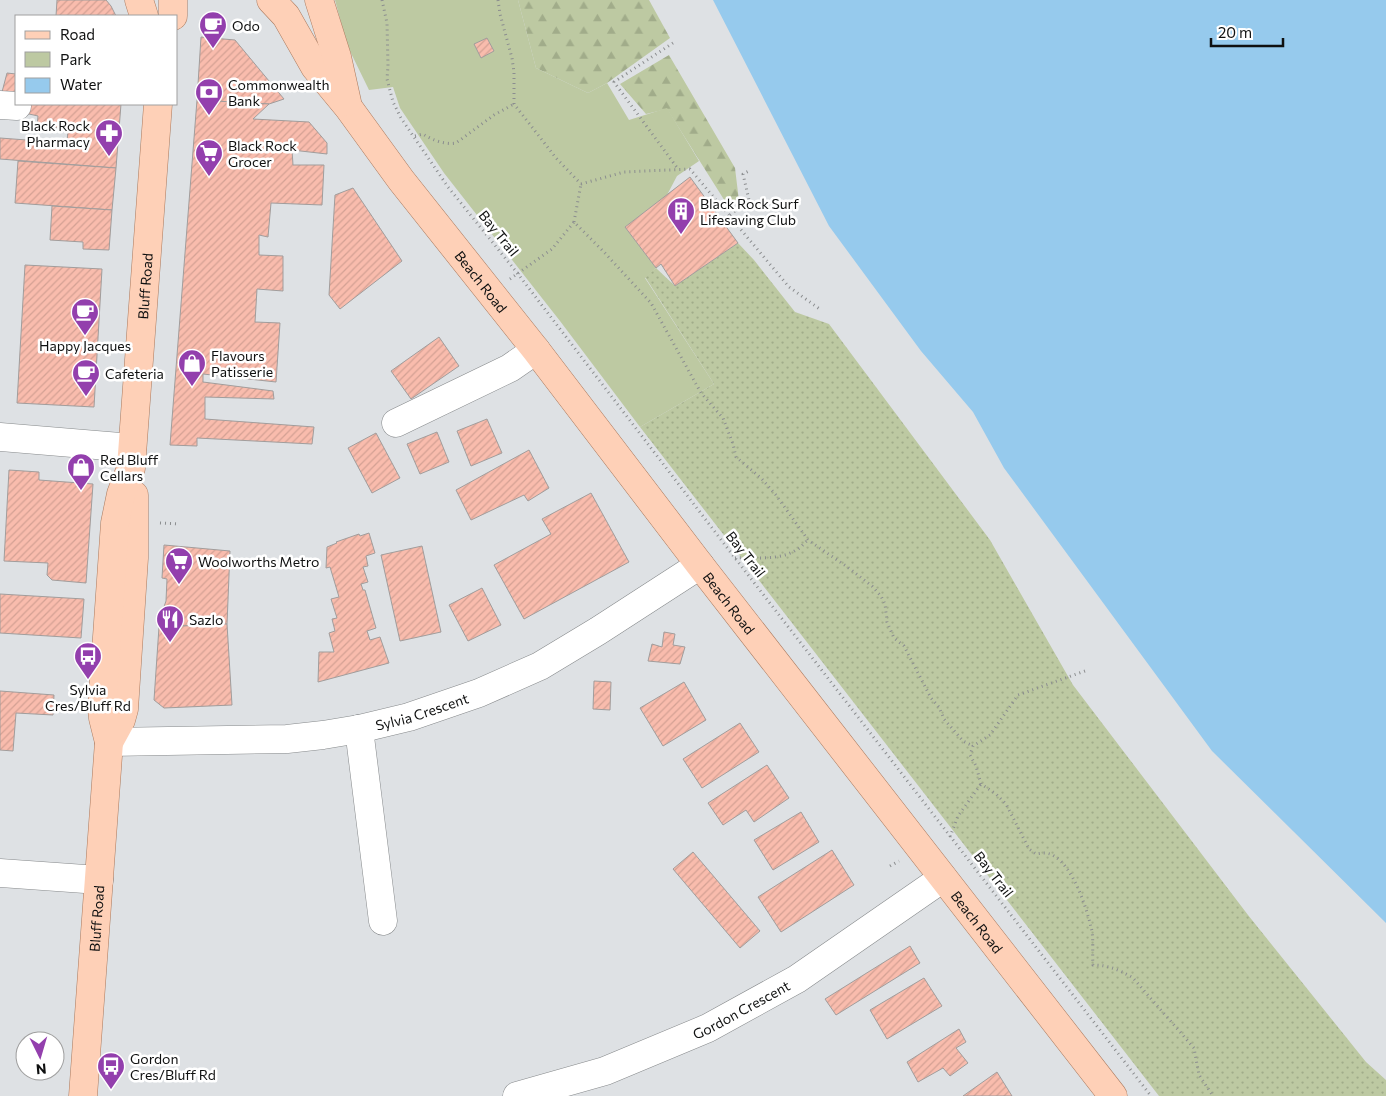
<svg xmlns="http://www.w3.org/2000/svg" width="1386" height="1096" viewBox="0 0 1386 1096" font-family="Commissioner,sans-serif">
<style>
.grass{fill:url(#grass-dots)}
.forest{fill:url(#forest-firs)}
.green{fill:#bdc9a2}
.water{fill:#96caed}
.building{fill:url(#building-hatch);stroke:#a19d9c}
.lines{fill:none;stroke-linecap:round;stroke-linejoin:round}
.minor-casing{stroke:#86898b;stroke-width:29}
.major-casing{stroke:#aa795d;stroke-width:29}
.path{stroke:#8b8d8f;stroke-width:3;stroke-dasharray:1 4;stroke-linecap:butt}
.minor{stroke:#fff;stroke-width:28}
.major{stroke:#fed0b7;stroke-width:28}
.labels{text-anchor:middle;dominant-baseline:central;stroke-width:5;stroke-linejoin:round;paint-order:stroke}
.poi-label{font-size:14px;fill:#0f1010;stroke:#fff;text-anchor:start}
.street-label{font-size:14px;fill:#0f1010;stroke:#fff}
</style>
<defs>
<pattern id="grass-dots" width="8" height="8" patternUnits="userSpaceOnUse" patternTransform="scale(1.25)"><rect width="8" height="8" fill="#bdc9a2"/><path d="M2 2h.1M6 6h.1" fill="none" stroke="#a1ac8a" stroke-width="1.8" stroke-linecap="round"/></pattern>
<pattern id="forest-firs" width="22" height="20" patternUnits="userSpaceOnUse" patternTransform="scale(1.25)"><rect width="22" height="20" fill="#bdc9a2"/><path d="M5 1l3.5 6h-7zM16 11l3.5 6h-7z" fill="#a1ac8a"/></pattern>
<pattern id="building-hatch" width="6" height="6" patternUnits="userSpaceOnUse" patternTransform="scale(1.25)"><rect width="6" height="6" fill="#f9bcad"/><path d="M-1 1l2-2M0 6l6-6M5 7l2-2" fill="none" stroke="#d4a194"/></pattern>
</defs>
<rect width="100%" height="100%" fill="#dee1e4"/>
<polygon class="grass" points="738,243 754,260 795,312 829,324 990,540 1073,685 1248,915 1366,1062 1386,1080 1386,1096 1159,1096 640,427 714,384 645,277 656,268 675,286"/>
<g class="forest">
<polygon points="518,0 649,0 670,38 607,83 588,93 536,68"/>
<polygon points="669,55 735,168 739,201 728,206 667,109 646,114 620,84"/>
</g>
<polygon class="green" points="335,0 518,0 536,68 588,93 607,83 629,120 667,108 699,161 677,176 667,195 625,227 656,268 645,278 714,384 640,427 560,321 444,173 400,108 393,87 369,90 347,45"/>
<polygon class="water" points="713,0 1386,0 1386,923 1212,751 1004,468 973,412 921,351 829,226"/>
<g class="building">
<polygon points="57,0 106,0 111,6 116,16 56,16"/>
<polygon points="201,37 235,40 284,99 269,104 197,100"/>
<polygon points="487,38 494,51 481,58 474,44"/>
<polygon points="7,73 16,74 16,93 2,92"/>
<polygon points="197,100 269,104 253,119 309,122 327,143 327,154 292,150 293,165 324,165 322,205 271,203 268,237 259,235 259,255 283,256 283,291 257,289 255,322 280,323 276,382 203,374 203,382 273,391 274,399 205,397 205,419 314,427 312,444 197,438 197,446 170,445"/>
<polygon points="21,104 121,104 116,168 0,159 0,138 67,143 68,128 37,126 38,116 20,112"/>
<polygon points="18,161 116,168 112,210 15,203"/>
<polygon points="690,177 738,243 675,286 661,264 656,268 625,227"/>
<polygon points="353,188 402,261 340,309 329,295 335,195"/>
<polygon points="52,206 112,210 109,250 83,249 83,242 50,240"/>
<polygon points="25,265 102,269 94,407 17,403"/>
<polygon points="439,337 459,366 411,399 391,371"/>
<polygon points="487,419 502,453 471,466 457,431"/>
<polygon points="437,432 449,462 420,474 407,444"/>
<polygon points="376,433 400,478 372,493 348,448"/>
<polygon points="529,450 549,488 528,501 524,495 471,520 456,490"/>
<polygon points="9,470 39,472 39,480 93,484 86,583 52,580 47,575 48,563 4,561"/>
<polygon points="591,493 629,562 524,619 494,565 551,534 542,519"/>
<polygon points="369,533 375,553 366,556 368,566 363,567 368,582 361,584 363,590 365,590 376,628 367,631 370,640 380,637 389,663 318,682 319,652 334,652 329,633 335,631 332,619 337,618 331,599 339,597 330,567 326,568 327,547 337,543 336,542 359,534 360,536"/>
<polygon points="164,545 230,551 227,624 159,627 159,621 166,601 167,579 162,578"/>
<polygon points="422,546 441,632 400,641 381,555"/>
<polygon points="482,588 501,625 468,641 449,605"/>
<polygon points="0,594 84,599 81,638 0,633"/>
<polygon points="227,624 232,705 164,708 154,700 159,627"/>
<polygon points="664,632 675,634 673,645 685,647 680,664 648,661 652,644 662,647"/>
<polygon points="594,681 611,682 610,710 593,709"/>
<polygon points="684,682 706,720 663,746 640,708"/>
<polygon points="0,691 54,695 53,715 16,713 13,751 0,750"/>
<polygon points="740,723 759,752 702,788 683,759"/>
<polygon points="767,765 789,798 754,822 746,810 723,825 708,803"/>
<polygon points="801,812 819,842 773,870 754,840"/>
<polygon points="832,850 854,885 781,932 758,897"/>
<polygon points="693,852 760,931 740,948 673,869"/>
<polygon points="910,946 920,963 836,1015 825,999"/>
<polygon points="924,978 942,1006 887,1039 870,1010"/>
<polygon points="959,1029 966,1042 956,1048 968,1063 950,1076 943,1068 918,1082 907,1062"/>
<polygon points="997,1072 1012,1096 963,1096"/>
</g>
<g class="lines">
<g class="minor-casing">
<g id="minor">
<polyline points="0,105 17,106"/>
<polyline points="396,423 510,368 536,350"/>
<polyline points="0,437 132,448"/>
<polyline points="359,729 383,921"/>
<path id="s1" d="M109 742 287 739 323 735 359 729 409 717 479 693 540 666 598 631 700 565"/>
<polyline points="0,873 99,880"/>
<path id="s2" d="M517 1096 605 1071 708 1028 797 979 943 878"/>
</g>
</g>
<g class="major-casing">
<g id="major">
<polyline points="139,0 144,16"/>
<polyline points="173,0 173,16"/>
<path id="s3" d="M271 0 286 16 315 67 348 107 401 180 536 350 700 565 1113 1096"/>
<polyline points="319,0 337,57 347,102"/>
<polyline points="109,742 121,720 124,709 134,558 134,495"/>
<path id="s4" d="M83 1096 109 742 103 718 102 708 115 523 121 494 131 468 132 454 158 104"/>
</g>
</g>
<g class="path">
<polyline points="382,0 387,23 388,66 387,79 393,102 401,118 448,187 518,274 735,558 1151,1096"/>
<polyline points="498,0 500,14 512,58 514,72 514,104 556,158 581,184"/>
<polyline points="673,43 614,82 678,169"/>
<path d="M415 136 423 134C432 140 445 145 456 143L494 115 514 104"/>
<polyline points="581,184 624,172 690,169 789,287 821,310"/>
<polyline points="730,215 749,200 743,174 751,170"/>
<polyline points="574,222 581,184"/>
<polyline points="510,279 552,249 574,222 603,251 651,303 701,393 723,418 733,444 736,457 761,478 776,495 808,540 846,566 872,586 881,596 885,604 887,622 894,638 904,646 931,698 939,707 944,719 963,741 973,746"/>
<polyline points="160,523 179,524"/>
<path d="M735 558C754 557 779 561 796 550 801 548 804 543 808 540"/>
<path d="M1085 671 1018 695 990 735 973 746 970 755 976 766 981 784 996 794 1006 804 1029 849 1036 854C1042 853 1048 852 1054 856 1073 867 1086 906 1091 927 1094 936 1092 954 1093 965 1108 965 1120 970 1133 978L1194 1048 1199 1075 1213 1096"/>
<polyline points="950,837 958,816 981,784"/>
<polyline points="890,866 899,861"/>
</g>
<use href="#minor" class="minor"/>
<use href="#major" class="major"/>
</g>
<defs>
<g id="cafe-pin" transform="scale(1.4375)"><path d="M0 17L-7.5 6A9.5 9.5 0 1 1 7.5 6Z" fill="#933fad" stroke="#fff"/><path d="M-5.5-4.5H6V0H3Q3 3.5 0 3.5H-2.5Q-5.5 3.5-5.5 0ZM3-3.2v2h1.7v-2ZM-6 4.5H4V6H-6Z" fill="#fff"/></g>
<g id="bank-pin" transform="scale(1.4375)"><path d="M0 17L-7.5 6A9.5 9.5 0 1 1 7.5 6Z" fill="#933fad" stroke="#fff"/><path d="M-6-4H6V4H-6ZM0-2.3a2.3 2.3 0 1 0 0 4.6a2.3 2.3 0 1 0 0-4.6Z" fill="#fff"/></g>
<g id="pharmacy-pin" transform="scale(1.4375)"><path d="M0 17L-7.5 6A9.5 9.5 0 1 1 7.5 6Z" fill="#933fad" stroke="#fff"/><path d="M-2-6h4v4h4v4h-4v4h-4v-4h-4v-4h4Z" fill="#fff"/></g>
<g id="supermarket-pin" transform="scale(1.4375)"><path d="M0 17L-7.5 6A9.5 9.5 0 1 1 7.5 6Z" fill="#933fad" stroke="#fff"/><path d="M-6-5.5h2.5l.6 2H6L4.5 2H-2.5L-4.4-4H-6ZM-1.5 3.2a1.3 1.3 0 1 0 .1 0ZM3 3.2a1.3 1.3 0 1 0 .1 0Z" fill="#fff"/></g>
<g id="building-pin" transform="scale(1.4375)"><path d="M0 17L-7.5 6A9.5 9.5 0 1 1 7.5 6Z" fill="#933fad" stroke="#fff"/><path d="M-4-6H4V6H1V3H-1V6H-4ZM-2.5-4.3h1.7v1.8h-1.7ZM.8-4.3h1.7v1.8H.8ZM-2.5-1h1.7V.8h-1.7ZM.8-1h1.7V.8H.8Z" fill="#fff"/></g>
<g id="shop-pin" transform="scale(1.4375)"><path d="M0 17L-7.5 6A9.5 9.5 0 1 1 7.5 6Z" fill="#933fad" stroke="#fff"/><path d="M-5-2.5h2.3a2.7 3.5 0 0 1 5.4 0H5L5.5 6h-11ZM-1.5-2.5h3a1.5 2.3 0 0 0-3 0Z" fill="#fff"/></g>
<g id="restaurant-pin" transform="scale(1.4375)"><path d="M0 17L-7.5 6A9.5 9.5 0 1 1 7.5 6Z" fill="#933fad" stroke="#fff"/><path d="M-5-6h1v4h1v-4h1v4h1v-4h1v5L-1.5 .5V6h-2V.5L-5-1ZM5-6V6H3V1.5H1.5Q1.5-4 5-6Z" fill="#fff"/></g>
<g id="bus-pin" transform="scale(1.4375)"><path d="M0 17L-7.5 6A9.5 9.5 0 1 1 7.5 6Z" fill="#933fad" stroke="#fff"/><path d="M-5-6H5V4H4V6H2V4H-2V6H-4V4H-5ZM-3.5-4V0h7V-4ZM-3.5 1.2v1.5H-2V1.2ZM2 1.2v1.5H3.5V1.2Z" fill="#fff"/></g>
</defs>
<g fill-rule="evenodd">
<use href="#cafe-pin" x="213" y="25"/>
<use href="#bank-pin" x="209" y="92"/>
<use href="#pharmacy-pin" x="109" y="133"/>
<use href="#supermarket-pin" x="209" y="153"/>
<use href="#building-pin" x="681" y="211"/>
<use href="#cafe-pin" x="85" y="312"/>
<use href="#shop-pin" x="192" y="363"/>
<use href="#cafe-pin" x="86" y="373"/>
<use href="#shop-pin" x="81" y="467"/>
<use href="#supermarket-pin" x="179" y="561"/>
<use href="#restaurant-pin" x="170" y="619"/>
<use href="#bus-pin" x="88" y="656"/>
<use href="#bus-pin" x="111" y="1066"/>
</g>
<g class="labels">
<g class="poi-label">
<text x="232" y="25">Odo</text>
<text x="228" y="84">Commonwealth<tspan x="228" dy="16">Bank</tspan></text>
<text x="90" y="125" text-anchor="end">Black Rock<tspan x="90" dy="16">Pharmacy</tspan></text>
<text x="228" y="145">Black Rock<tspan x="228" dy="16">Grocer</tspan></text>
<text x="700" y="203">Black Rock Surf<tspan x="700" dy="16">Lifesaving Club</tspan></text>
<text x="85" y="345" text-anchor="middle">Happy Jacques</text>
<text x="211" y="355">Flavours<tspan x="211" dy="16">Patisserie</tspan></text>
<text x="105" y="373">Cafeteria</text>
<text x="100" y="459">Red Bluff<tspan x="100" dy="16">Cellars</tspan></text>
<text x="198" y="561">Woolworths Metro</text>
<text x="189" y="619">Sazlo</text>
<text x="88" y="689" text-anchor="middle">Sylvia<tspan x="88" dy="16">Cres/Bluff Rd</tspan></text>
<text x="130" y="1058">Gordon<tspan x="130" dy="16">Cres/Bluff Rd</tspan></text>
</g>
<g class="street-label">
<text transform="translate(499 233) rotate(51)">Bay Trail</text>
<text stroke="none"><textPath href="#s3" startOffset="352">Beach Road</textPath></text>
<text stroke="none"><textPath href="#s4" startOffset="815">Bluff Road</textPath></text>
<text transform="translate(746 554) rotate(52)">Bay Trail</text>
<text stroke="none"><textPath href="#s3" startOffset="758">Beach Road</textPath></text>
<text stroke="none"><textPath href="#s1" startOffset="316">Sylvia Crescent</textPath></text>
<text transform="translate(994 874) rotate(52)">Bay Trail</text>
<text stroke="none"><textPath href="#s4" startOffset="178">Bluff Road</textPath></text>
<text stroke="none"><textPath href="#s3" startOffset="1162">Beach Road</textPath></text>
<text stroke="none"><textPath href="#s2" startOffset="241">Gordon Crescent</textPath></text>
</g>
</g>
<rect x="15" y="15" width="162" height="90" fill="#ffffff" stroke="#9f9f9f"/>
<rect x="25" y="31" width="25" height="8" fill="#fed0b7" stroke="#9f9f9f"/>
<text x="60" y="40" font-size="15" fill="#0f1010">Road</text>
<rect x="25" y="52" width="25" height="15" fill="#bdc9a2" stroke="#9f9f9f"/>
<text x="60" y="65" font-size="15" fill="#0f1010">Park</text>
<rect x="25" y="78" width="25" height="15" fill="#96caed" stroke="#9f9f9f"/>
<text x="60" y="90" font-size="15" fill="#0f1010">Water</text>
<g transform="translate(40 1056) rotate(175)"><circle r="24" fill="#ffffff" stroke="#9f9f9f"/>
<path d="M0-4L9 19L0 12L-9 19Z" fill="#933fad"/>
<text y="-8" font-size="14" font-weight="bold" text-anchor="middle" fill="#0f1010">N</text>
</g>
<path d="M1211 38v8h72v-8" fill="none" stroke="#0f1010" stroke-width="2.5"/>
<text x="1218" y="38" font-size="15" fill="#0f1010" stroke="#ffffff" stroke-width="4" paint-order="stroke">20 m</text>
</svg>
